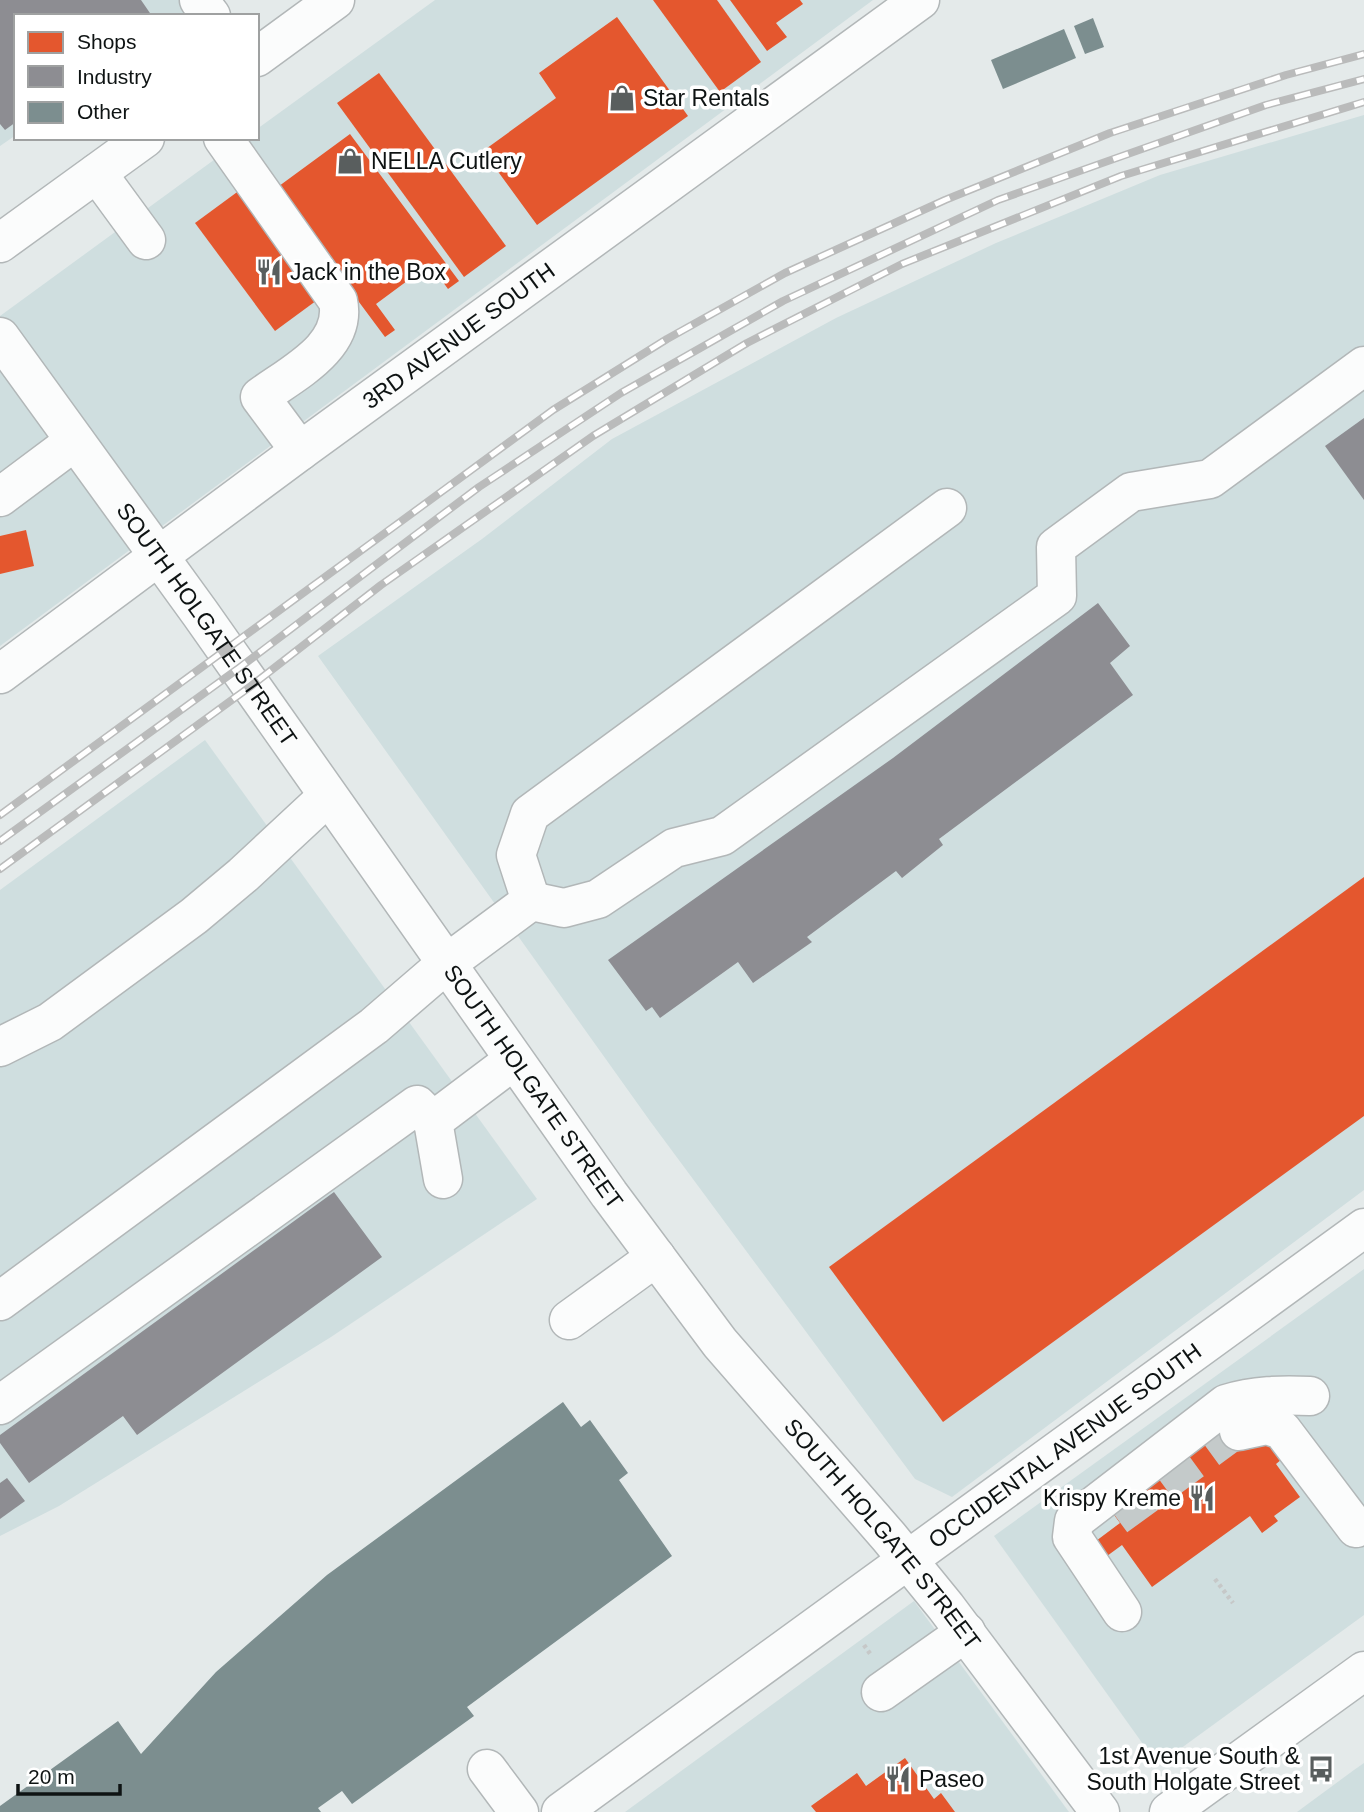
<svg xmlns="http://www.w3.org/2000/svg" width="1364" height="1812" viewBox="0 0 1364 1812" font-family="Helvetica,sans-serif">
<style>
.built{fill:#cfdedf}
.shops{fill:#e4572e}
.industry{fill:#8d8d92}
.building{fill:#7c8e8f}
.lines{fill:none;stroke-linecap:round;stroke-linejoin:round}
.minor-tunnel{stroke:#c4caca;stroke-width:38;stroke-dasharray:38 19;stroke-linecap:butt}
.minor-casing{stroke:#b2b7b8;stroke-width:41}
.major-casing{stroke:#b2b7b8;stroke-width:41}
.path{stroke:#c6c8c8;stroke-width:4.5;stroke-dasharray:3.5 3.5;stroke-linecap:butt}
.minor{stroke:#fbfcfc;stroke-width:38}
.major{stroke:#fbfcfc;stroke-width:38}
.rail-casing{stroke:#babbbb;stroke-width:8}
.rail{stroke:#fff;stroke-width:5;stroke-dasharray:16;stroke-linecap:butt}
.labels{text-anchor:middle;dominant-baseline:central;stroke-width:7;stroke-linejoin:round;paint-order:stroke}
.poi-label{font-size:23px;fill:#0e1313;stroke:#fff;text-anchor:start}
.street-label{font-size:23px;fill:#0e1313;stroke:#fff}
</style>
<rect width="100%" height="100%" fill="#e4eaea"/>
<g class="built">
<polygon points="0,0 202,0 181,16 16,16 16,135 0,146"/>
<polygon points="435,0 873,0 0,646 0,316 244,138 257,138 257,129"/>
<polygon points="1364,115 1364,1190 952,1497 915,1479 650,1121 318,656 482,539 612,439 836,318 996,243 1160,175"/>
<polygon points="205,740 537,1199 331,1337 59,1506 0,1536 0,890"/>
<polygon points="1364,1269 1364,1615 1158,1765 994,1536"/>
<polygon points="914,1601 1069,1812 625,1812"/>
<polygon points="1364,1763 1364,1812 1297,1812 1354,1770"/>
</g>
<g class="shops">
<polygon points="653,0 717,0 761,62 720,92"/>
<polygon points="730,0 800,0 803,4 776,23 787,37 767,51"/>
<polygon points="617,17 688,116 537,225 483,151 556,98 539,73"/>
<polygon points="379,73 506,246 464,277 337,103"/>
<polygon points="350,134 459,281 448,289 430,264 376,304 395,330 385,337 275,189"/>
<polygon points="244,187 324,295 275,331 195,223"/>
<polygon points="26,530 34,566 0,574 0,536"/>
<polygon points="1364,877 1364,1116 943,1422 829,1267"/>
<polygon points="1225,1411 1263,1432 1282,1459 1276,1464 1300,1497 1274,1516 1278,1521 1262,1533 1250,1516 1152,1587 1122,1545 1107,1556 1096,1541 1120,1523 1103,1500"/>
<polygon points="905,1758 934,1799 941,1793 955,1812 816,1812 811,1806 857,1773 866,1786"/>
</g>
<g class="industry">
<polygon points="0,0 141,0 152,16 16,16 16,122 5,130 0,124"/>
<polygon points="1364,418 1364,500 1325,446"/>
<polygon points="1098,603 1130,646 1110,663 1133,695 939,839 943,845 902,878 896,871 807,937 812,942 753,983 738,962 660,1018 652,1007 646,1011 608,960 893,758"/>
<polygon points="334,1192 382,1257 137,1435 123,1416 29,1483 0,1443 0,1435"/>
<polygon points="7,1478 25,1501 0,1519 0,1483"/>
</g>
<g class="building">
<polygon points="1093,18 1104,47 1085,54 1074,26"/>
<polygon points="1064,29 1076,58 1003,89 991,60"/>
<polygon points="563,1402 581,1427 590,1420 628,1473 619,1480 672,1556 467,1707 474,1716 352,1804 342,1791 318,1808 321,1812 0,1812 0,1806 118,1721 141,1754 216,1672 327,1575"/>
</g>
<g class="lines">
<polyline class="minor-tunnel" points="1116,1517 1228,1435 1239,1431"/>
<g class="minor-casing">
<g id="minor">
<polyline points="199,0 211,16"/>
<path d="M223 138 338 301C348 347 291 374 260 397L300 451"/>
<polyline points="97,173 146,240"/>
<polyline points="0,497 75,441"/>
<path id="s1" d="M0 674 300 451 920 0"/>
<polyline points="531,901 564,908 598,899 674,848 722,836 1057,596 1056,547 1131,492 1210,479 1364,366"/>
<polyline points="0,1047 50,1022 194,916 243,875 328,796"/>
<polyline points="443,1179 433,1121 514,1060"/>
<polyline points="0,1301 374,1026 446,964 531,901 516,855 530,814 947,508"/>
<polyline points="569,1320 656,1257"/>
<polyline points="0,1405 417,1105 433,1121"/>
<polyline points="1239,1431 1267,1425 1282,1430 1356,1528"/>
<path d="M1122 1612 1072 1537 1074 1521 1226 1404C1255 1395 1281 1395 1310 1396"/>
<polyline points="881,1692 966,1632"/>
<polyline points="487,1769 519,1812"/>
<path id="s2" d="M561 1812 1364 1228"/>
</g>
</g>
<g class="major-casing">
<g id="major">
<polyline points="257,57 335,0"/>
<polyline points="0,243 145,138"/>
<path id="s3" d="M0 337 200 613 609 1194 720 1343 889 1537 946 1607 1100 1812"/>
<polyline points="1169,1812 1364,1671"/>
</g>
</g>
<g class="path">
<polyline points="1215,1579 1233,1603"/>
<polyline points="864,1645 871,1655"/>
</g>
<use href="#minor" class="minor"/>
<use href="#major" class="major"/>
<g class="rail-casing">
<g id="rail">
<polyline points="0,815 553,410 667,339 785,273 945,200 1110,133 1286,75 1364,54"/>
<polyline points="0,841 239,668 479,487 621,393 783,301 998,200 1266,105 1364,79"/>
<polyline points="0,869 251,686 381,585 593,436 747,343 902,264 1121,176 1364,102"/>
</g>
</g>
<use href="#rail" class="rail"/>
</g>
<defs>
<g id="shop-bare" transform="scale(2.1)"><path d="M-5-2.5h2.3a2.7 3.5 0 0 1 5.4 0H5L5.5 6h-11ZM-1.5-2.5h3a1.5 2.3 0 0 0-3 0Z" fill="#595e5e" stroke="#fff" stroke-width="2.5" paint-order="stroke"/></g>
<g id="restaurant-bare" transform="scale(2.1)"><path d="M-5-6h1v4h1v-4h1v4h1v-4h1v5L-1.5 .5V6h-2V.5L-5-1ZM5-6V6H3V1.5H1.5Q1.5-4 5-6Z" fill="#595e5e" stroke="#fff" stroke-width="2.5" paint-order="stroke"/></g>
<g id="bus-bare" transform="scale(2.1)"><path d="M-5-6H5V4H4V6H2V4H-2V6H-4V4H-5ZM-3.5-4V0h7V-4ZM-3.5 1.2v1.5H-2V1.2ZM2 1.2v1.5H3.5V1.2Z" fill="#595e5e" stroke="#fff" stroke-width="2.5" paint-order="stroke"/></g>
</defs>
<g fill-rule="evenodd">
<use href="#shop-bare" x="622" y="98"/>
<use href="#shop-bare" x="350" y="161"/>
<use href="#restaurant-bare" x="269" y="272"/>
<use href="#restaurant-bare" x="1202" y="1498"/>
<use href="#bus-bare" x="1321" y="1769"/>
<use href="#restaurant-bare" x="898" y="1779"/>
</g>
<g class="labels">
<g class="poi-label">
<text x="643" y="98">Star Rentals</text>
<text x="371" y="161">NELLA Cutlery</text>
<text x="290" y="272">Jack in the Box</text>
<text x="1181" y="1498" text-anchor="end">Krispy Kreme</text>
<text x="1300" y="1756" text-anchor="end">1st Avenue South &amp;<tspan x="1300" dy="26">South Holgate Street</tspan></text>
<text x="919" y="1779">Paseo</text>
</g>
<g class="street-label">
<text stroke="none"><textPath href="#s1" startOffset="570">3RD AVENUE SOUTH</textPath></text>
<text stroke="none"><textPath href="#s3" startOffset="354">SOUTH HOLGATE STREET</textPath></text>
<text stroke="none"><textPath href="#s3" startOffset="920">SOUTH HOLGATE STREET</textPath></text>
<text stroke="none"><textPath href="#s2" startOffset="623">OCCIDENTAL AVENUE SOUTH</textPath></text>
<text stroke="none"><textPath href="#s3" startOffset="1488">SOUTH HOLGATE STREET</textPath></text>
</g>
</g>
<rect x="14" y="14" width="245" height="126" fill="#ffffff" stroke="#9fa1a1" stroke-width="2"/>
<rect x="28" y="32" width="35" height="21" fill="#e4572e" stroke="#9fa1a1" stroke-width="2"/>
<text x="77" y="49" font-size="21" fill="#0e1313">Shops</text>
<rect x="28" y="66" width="35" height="21" fill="#8d8d92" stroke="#9fa1a1" stroke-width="2"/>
<text x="77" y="84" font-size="21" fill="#0e1313">Industry</text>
<rect x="28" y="102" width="35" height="21" fill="#7c8e8f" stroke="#9fa1a1" stroke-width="2"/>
<text x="77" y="119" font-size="21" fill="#0e1313">Other</text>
<path d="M18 1784v10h102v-10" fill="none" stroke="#0e1313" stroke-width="3.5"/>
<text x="28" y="1784" font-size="21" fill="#0e1313" stroke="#ffffff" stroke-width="5" paint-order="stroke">20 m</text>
</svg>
